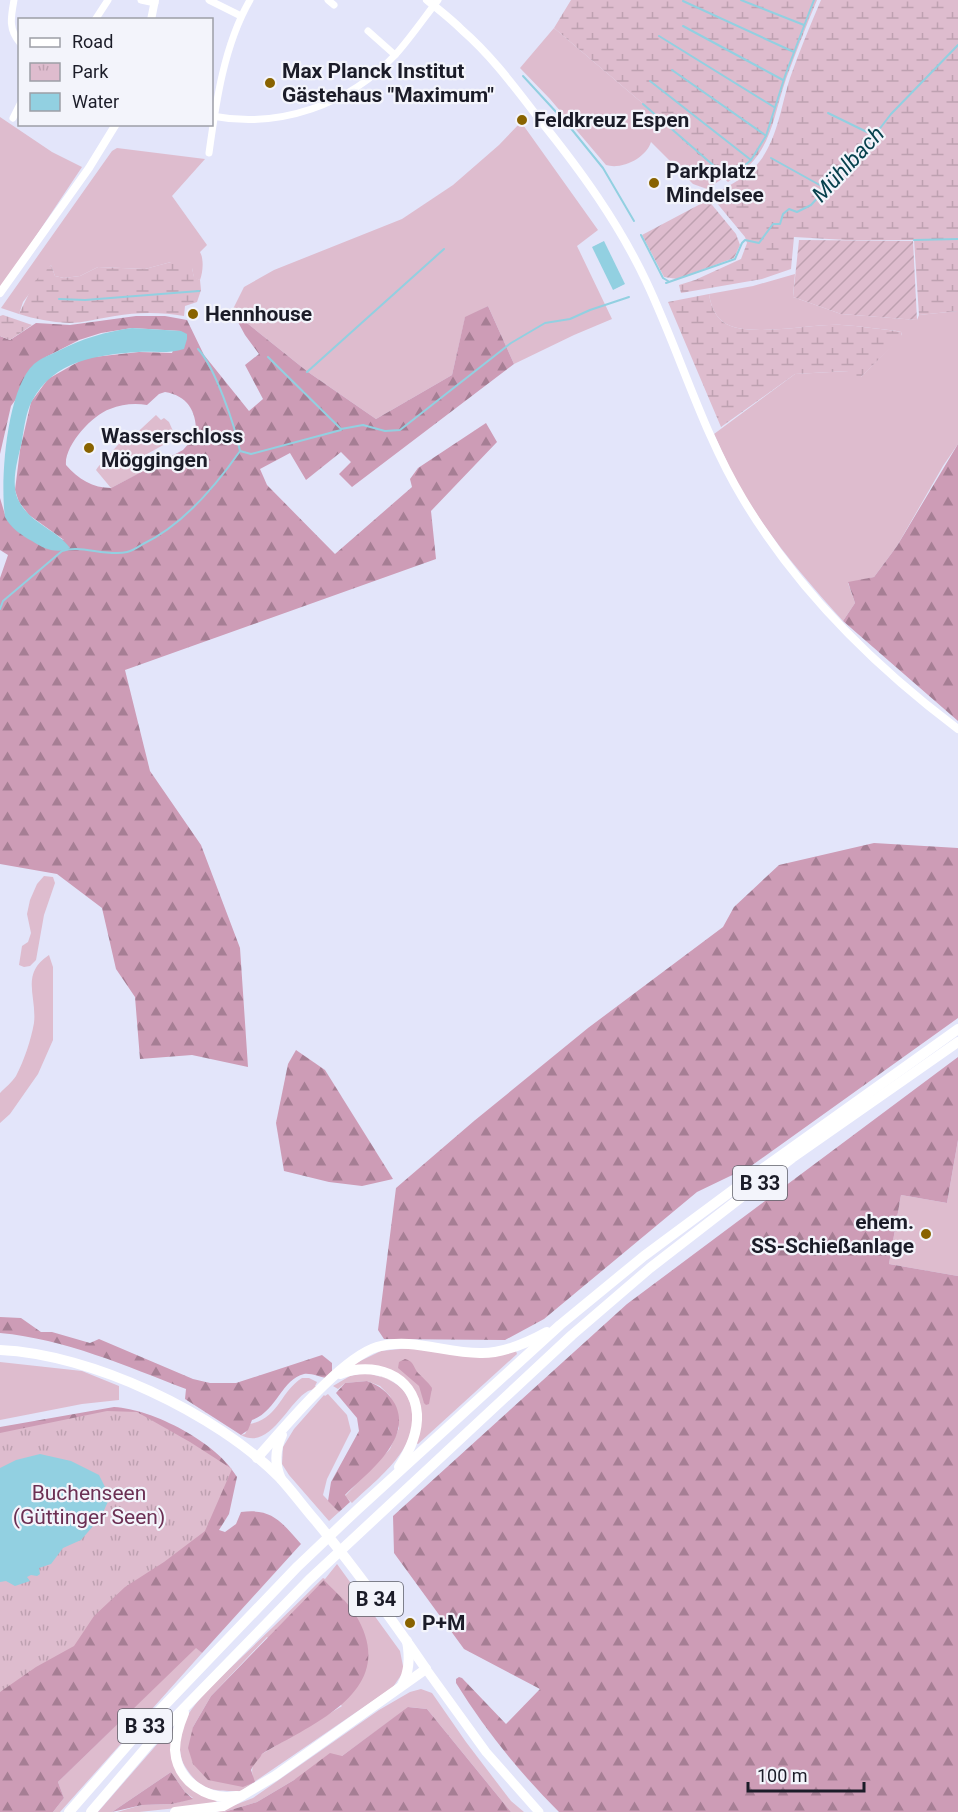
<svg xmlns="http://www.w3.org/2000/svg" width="958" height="1812" viewBox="0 0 958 1812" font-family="Roboto,sans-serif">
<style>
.grass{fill:#debcce;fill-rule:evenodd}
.forest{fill:url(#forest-firs);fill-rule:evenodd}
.wetland{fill:url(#wetland-marsh)}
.park{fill:url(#park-tufts)}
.garden{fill:url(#garden-furrows)}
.water{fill:#92d0e1}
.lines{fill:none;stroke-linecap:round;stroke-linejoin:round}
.stream{stroke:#92d0e1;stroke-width:2}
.minor{stroke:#fff;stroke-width:7}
.tertiary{stroke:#fff;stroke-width:8}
.secondary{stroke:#fff;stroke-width:9}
.primary{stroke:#fff;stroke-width:10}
.trunk{stroke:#fff;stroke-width:10}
.poi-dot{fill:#896300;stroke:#f3f4fb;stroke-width:2}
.labels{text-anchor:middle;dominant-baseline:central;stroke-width:4.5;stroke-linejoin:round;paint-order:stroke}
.shield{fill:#f3f4fb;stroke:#5c5d67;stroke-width:1.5}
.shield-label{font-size:20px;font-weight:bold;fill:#1b1c28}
.poi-label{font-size:21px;font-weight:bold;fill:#1b1c28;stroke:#f3f4fb;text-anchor:start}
.park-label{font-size:21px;fill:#6c3054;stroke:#f3f4fb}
.water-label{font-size:22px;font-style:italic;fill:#07414d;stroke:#f3f4fb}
</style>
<defs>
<pattern id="forest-firs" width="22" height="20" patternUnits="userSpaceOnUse" patternTransform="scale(1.5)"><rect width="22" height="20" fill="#cd9cb6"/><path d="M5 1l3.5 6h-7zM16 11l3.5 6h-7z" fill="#a67e94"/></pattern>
<pattern id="wetland-marsh" width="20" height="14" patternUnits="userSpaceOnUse" patternTransform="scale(1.5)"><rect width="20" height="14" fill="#debcce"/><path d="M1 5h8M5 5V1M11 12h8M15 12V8" fill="none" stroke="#bea1b1"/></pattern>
<pattern id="park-tufts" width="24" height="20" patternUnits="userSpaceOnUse" patternTransform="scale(1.5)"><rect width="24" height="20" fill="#debcce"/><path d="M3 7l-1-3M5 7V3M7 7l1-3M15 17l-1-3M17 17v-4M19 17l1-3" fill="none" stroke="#bea1b1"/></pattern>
<pattern id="garden-furrows" width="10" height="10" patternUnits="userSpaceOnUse" patternTransform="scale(1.5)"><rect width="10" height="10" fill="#debcce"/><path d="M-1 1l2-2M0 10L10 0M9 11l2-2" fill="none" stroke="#bea1b1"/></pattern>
</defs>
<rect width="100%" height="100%" fill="#e3e5fa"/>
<g class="grass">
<path d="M554 28 641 102 722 175V179L707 189 693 184 651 142C646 158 622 170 606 165L550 99 520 68Z"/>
<polygon points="0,117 52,152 82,167 0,290"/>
<polygon points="521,122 598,230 577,246 612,319 574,335 514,364 488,306 465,318 452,375 376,419 308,372 232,311 244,287 274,270 402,219 453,185 499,145"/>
<path d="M117 148 205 159 172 196 207 245 200 252C204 259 203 272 200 280L194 278 192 268 171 262 145 269 98 267 80 276 64 278 55 276 51 265 23 302 19 314 1 308 112 151Z"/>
<path d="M795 274 793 297 841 314 917 320 919 315 958 311V444L943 466 897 546 874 577 848 583 855 603 843 621C807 581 774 543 745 496 733 477 724 455 714 434L795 374 849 371 861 377 902 335 901 332 897 331C878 329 860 326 842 325 813 323 746 339 723 322 714 314 711 306 709 294L753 286Z"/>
<polygon points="156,415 161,420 164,418 169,422 176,438 138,459 144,471 111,488 96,470 98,467 125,437 128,441"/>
<polygon points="44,876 53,877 55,883 44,915 36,960 30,966 24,967 19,965 22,946 28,942 31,933 27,914 30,900 37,884"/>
<path d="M49 955 53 967V1040L38 1074 10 1114 0 1123V1093C5 1088 12 1082 16 1076 24 1061 31 1040 34 1023 37 996 20 974 49 955Z"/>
<polygon points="958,1140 958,1276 889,1264 901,1195 947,1203"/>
<polygon points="410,1348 516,1351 517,1354 418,1444 416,1443 412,1389 352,1365 381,1351"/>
<polygon points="0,1362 82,1371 119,1386 119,1400 82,1404 0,1420"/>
<path d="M365 1373C385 1377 404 1382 411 1405 423 1446 377 1479 352 1503L345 1496 390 1449 399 1428 390 1396 380 1386 367 1381 345 1383 338 1389 333 1386 350 1376Z"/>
<path d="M302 1378H309L317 1382 315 1386 317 1387C314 1389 311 1390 308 1391 287 1403 270 1451 241 1435L245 1434 250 1424C279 1418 280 1392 302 1378Z"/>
<polygon points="328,1394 347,1415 351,1431 327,1479 323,1495 339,1512 329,1521 289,1475 282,1464 283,1447 294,1429 324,1395 325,1396"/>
<path d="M337 1564 400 1651 404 1671 393 1687 241 1791C216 1791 201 1792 186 1768 179 1758 178 1740 182 1728 188 1705 227 1672 244 1655 271 1629 297 1604 323 1578L325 1579ZM267 1637 342 1706 262 1754C255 1761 250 1766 253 1777L193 1727 211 1696Z"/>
<polygon points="196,1647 202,1653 60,1812 53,1812 64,1798 58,1782"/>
<polygon points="421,1689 432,1693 466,1742 511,1801 524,1812 511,1812 427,1709 409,1707 342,1756 294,1780 257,1802 224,1812 217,1812 253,1798 379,1710 410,1692"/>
<path d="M173 1726C172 1736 173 1745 175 1755 178 1784 191 1792 217 1801L214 1804 139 1812H117L142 1805 172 1804 193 1798 185 1792 171 1772 112 1812H98Z"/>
</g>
<g class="forest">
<path d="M488 306 514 364 352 487 339 474 351 462 341 452 306 480 290 453 260 469 267 485 335 554 412 487 410 479 418 468 486 423 497 442 431 511 436 559 125 670 150 771 201 845 240 948 248 1067 192 1055 140 1059 135 997 116 969 102 908 57 874 0 864V578L8 555 0 550V498L6 518 64 540 29 515 19 502 15 490 20 450 31 402 48 379 85 358 139 352 172 353 181 331 132 328 101 333 79 340 46 357 11 406 0 454V336L10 340 36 323 70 325 136 316H165L187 320 204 355 249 411 263 399 245 365 259 354 245 335 232 311 308 372 376 419 452 375 465 317ZM165 392C189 396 197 413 196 435L183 450 111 488C93 488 78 479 66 465 64 446 92 415 110 409 122 404 135 403 147 405L159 394Z"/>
<polygon points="958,444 958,721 843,621 855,603 848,582 874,577 897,546"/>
<polygon points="874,843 958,848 958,1018 751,1166 697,1192 544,1319 505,1340 384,1339 378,1330 396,1188 474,1121 588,1028 723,927 734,907 779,865"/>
<polygon points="296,1050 325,1070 393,1179 362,1186 329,1182 284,1171 276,1123 288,1064"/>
<path d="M958 1057V1140L947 1203 901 1195 889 1264 958 1276V1812H559C520 1773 485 1730 456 1683V1679L459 1677 462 1678 506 1724 540 1689 464 1649 394 1553 393 1516 627 1304Z"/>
<path d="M0 1317 21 1318 41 1332H52L90 1343 99 1339 193 1379 210 1383H236L322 1355 332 1363V1371L326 1378C320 1377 311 1373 304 1374 282 1379 276 1412 252 1420L248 1430 241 1435 185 1399 186 1389C126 1366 65 1339 0 1333Z"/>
<path d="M405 1359C414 1361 413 1367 418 1373 423 1378 428 1382 432 1388L429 1404 426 1405 424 1403 419 1386 398 1368 399 1362Z"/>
<path d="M367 1381C380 1386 388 1392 395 1404 413 1440 367 1473 345 1495L350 1502 339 1512 328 1501 331 1482 359 1431 357 1418 336 1393 345 1383Z"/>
<path d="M114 1407C153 1409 218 1443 237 1477L229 1514 219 1530 225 1532 236 1524 241 1512C273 1508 281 1522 301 1544L202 1653 196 1648 58 1782 64 1798 53 1812H0V1427Z"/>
<path d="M324 1580C334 1591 348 1602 355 1614 402 1690 314 1723 262 1754 259 1760 254 1763 251 1770L255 1782 243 1787 208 1780 193 1764 188 1748 193 1727 211 1696Z"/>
<polygon points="408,1707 427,1709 511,1812 224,1812 257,1802 294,1780 330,1753 342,1756"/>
<polygon points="171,1772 185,1792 193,1799 172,1804 142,1805 112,1812"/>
</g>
<g class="wetland">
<path d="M571 0H817C806 26 796 52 786 79 771 123 772 155 728 182L641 102 554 28Z"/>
<path d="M821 0H958V311L919 315 914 240H846L794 237 791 269 762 279 681 293 679 285 695 280 741 259 747 243 745 237 711 196C728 186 748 177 760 161 778 137 781 106 790 78 799 52 810 26 821 0Z"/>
<path d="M190 261 193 265 192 268 194 277 200 280 201 290 197 302 185 306 184 316C162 312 137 312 115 316 100 318 84 323 69 323 51 322 35 319 19 314L35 281 51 265 55 276 64 278 80 276 98 267 145 269 171 262Z"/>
<path d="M709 294C711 306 714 314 723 322 746 339 813 323 842 325 860 326 878 329 896 331L901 332 902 336 861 377 848 379V371L795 374 721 427 668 302Z"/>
<polygon points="3,315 32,325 10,340 0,336 0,316"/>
</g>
<polygon class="park" points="107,1411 137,1412 190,1442 232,1469 205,1531 164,1562 125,1587 94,1616 74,1646 36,1667 0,1692 0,1433"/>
<g class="garden">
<polygon points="708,200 736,234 740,245 734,258 677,279 664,277 642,235"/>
<polygon points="799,240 913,241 917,320 841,314 793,297"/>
</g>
<g class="water">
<polygon points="604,241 625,284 613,290 592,247"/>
<path d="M132 328 181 331 187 334V339L184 349C168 354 154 351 138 352 97 355 54 360 32 401 26 412 24 428 22 441 18 459 9 486 20 503 32 524 57 530 70 548 56 554 44 549 32 541 22 536 10 527 5 517 0 483 6 390 34 364 41 358 50 355 58 351 83 338 105 332 132 328Z"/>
<polygon points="40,1454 71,1461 99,1475 110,1497 101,1517 81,1540 63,1548 51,1564 39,1568 40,1574 37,1576 31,1575 27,1577 30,1581 15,1586 6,1581 0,1582 0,1468 16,1460"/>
</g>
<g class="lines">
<g class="stream">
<polyline points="741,0 804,25"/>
<polyline points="683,1 794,52"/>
<polyline points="683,26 783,80"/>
<polyline points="659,36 774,107"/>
<polyline points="672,70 765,135"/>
<polyline points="523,76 569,126 603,168 634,221"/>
<polyline points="650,81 751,160"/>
<polyline points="643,104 729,179 751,160 766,136 785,76 814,0"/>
<polyline points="828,113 873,135"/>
<polyline points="771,158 825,188"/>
<polyline points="641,235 663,278 668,281"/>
<polyline points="914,240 958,239"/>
<polyline points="666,283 735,259 742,243 745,240 759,243 773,224 780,224 783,214 789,209 797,212 811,205 838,175 848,159 868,144 891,114 958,45"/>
<polyline points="59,299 85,300 199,291"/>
<path d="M198 349C215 367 235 426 240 451L251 454 341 430"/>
<polyline points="268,357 341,429 363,425 385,431 400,430 511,343 545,323 570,319 590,310 629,297"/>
<polyline points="307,372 444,249"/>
<path d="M0 609 3 601 62 551C79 544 106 557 127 552 132 551 138 547 143 544 183 525 215 487 240 451"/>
</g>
<g class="minor">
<path d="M14 0C11 17 8 29 20 43"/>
<polyline points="141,0 155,3"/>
<polyline points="209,0 241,16"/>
<polyline points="328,0 334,5"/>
<polyline points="95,20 108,0"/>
<polyline points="368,31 395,55"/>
<path d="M212 116C279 129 349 105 396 54 411 37 424 18 438 0"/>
<polyline points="13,118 20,104"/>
<path d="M209 153C216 102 224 45 250 0"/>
</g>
<g class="tertiary">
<path d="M427 0C439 10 451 19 462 30 492 56 516 89 540 120 581 171 618 222 646 281 680 353 702 431 743 499 798 591 873 665 958 729"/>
<polyline points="151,20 155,0"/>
<polyline points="0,293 89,168 116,124"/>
</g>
<polyline class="secondary" points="426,1669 486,1752 539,1812"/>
<path class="primary" d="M0 1350C91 1354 216 1413 280 1478 292 1491 303 1506 315 1520 355 1568 391 1618 426 1669"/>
<g class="trunk">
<path d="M340 1374C372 1361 414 1374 417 1414 418 1432 409 1452 399 1467"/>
<path d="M257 1458C284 1428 341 1358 377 1347 412 1337 447 1354 482 1353 505 1353 527 1343 547 1332"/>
<path d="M281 1479C274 1464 275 1450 282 1435"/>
<path d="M402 1685C410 1671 410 1657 407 1641"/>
<path d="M184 1713C179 1725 175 1737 175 1750 177 1782 208 1801 237 1796"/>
<polyline points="69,1812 139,1732 298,1566 358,1509 560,1325 644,1256 737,1187 958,1029"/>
<polyline points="91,1812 150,1743 309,1580 572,1335 650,1268 792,1158 958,1042"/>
<polyline points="175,1812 223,1806 243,1795 275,1776 426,1669"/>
</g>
</g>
<g class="poi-dot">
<circle cx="270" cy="83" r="6"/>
<circle cx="522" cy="120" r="6"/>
<circle cx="654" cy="183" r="6"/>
<circle cx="193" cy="314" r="6"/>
<circle cx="89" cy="448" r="6"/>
<circle cx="926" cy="1234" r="6"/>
<circle cx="410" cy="1623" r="6"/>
</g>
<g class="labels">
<g class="shield">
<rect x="733" y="1166" width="54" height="34" rx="4.5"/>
<rect x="349" y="1582" width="54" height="34" rx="4.5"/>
<rect x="118" y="1709" width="54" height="34" rx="4.5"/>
</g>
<g class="shield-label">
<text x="760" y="1183">B 33</text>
<text x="376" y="1599">B 34</text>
<text x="145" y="1726">B 33</text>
</g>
<g class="poi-label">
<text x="282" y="71">Max Planck Institut<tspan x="282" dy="24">Gästehaus "Maximum"</tspan></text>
<text x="534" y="120">Feldkreuz Espen</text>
<text x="666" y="171">Parkplatz<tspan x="666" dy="24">Mindelsee</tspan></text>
<text x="205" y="314">Hennhouse</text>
<text x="101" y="436">Wasserschloss<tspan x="101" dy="24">Möggingen</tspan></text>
<text x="914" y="1222" text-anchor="end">ehem.<tspan x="914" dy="24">SS-Schießanlage</tspan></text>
<text x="422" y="1623">P+M</text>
</g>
<g class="park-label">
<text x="89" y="1493">Buchenseen<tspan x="89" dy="24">(Güttinger Seen)</tspan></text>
</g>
<g class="water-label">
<text transform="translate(848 164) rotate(-47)">Mühlbach</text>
</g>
</g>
<rect x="18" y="18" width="195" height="108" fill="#f3f4fb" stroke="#9d9ea7" stroke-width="1.5"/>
<rect x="30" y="38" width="30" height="9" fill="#ffffff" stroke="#9d9ea7" stroke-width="1.5"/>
<text x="72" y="48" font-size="18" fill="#1b1c28">Road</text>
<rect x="30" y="63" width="30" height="18" fill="url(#park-tufts)" stroke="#9d9ea7" stroke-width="1.5"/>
<text x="72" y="78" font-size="18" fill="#1b1c28">Park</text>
<rect x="30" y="93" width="30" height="18" fill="#92d0e1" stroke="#9d9ea7" stroke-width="1.5"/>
<text x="72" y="108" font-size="18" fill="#1b1c28">Water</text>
<path d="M748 1782v9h116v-9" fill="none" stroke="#1b1c28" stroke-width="3"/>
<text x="757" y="1782" font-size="18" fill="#1b1c28" stroke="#f3f4fb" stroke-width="4.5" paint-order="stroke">100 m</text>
</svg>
